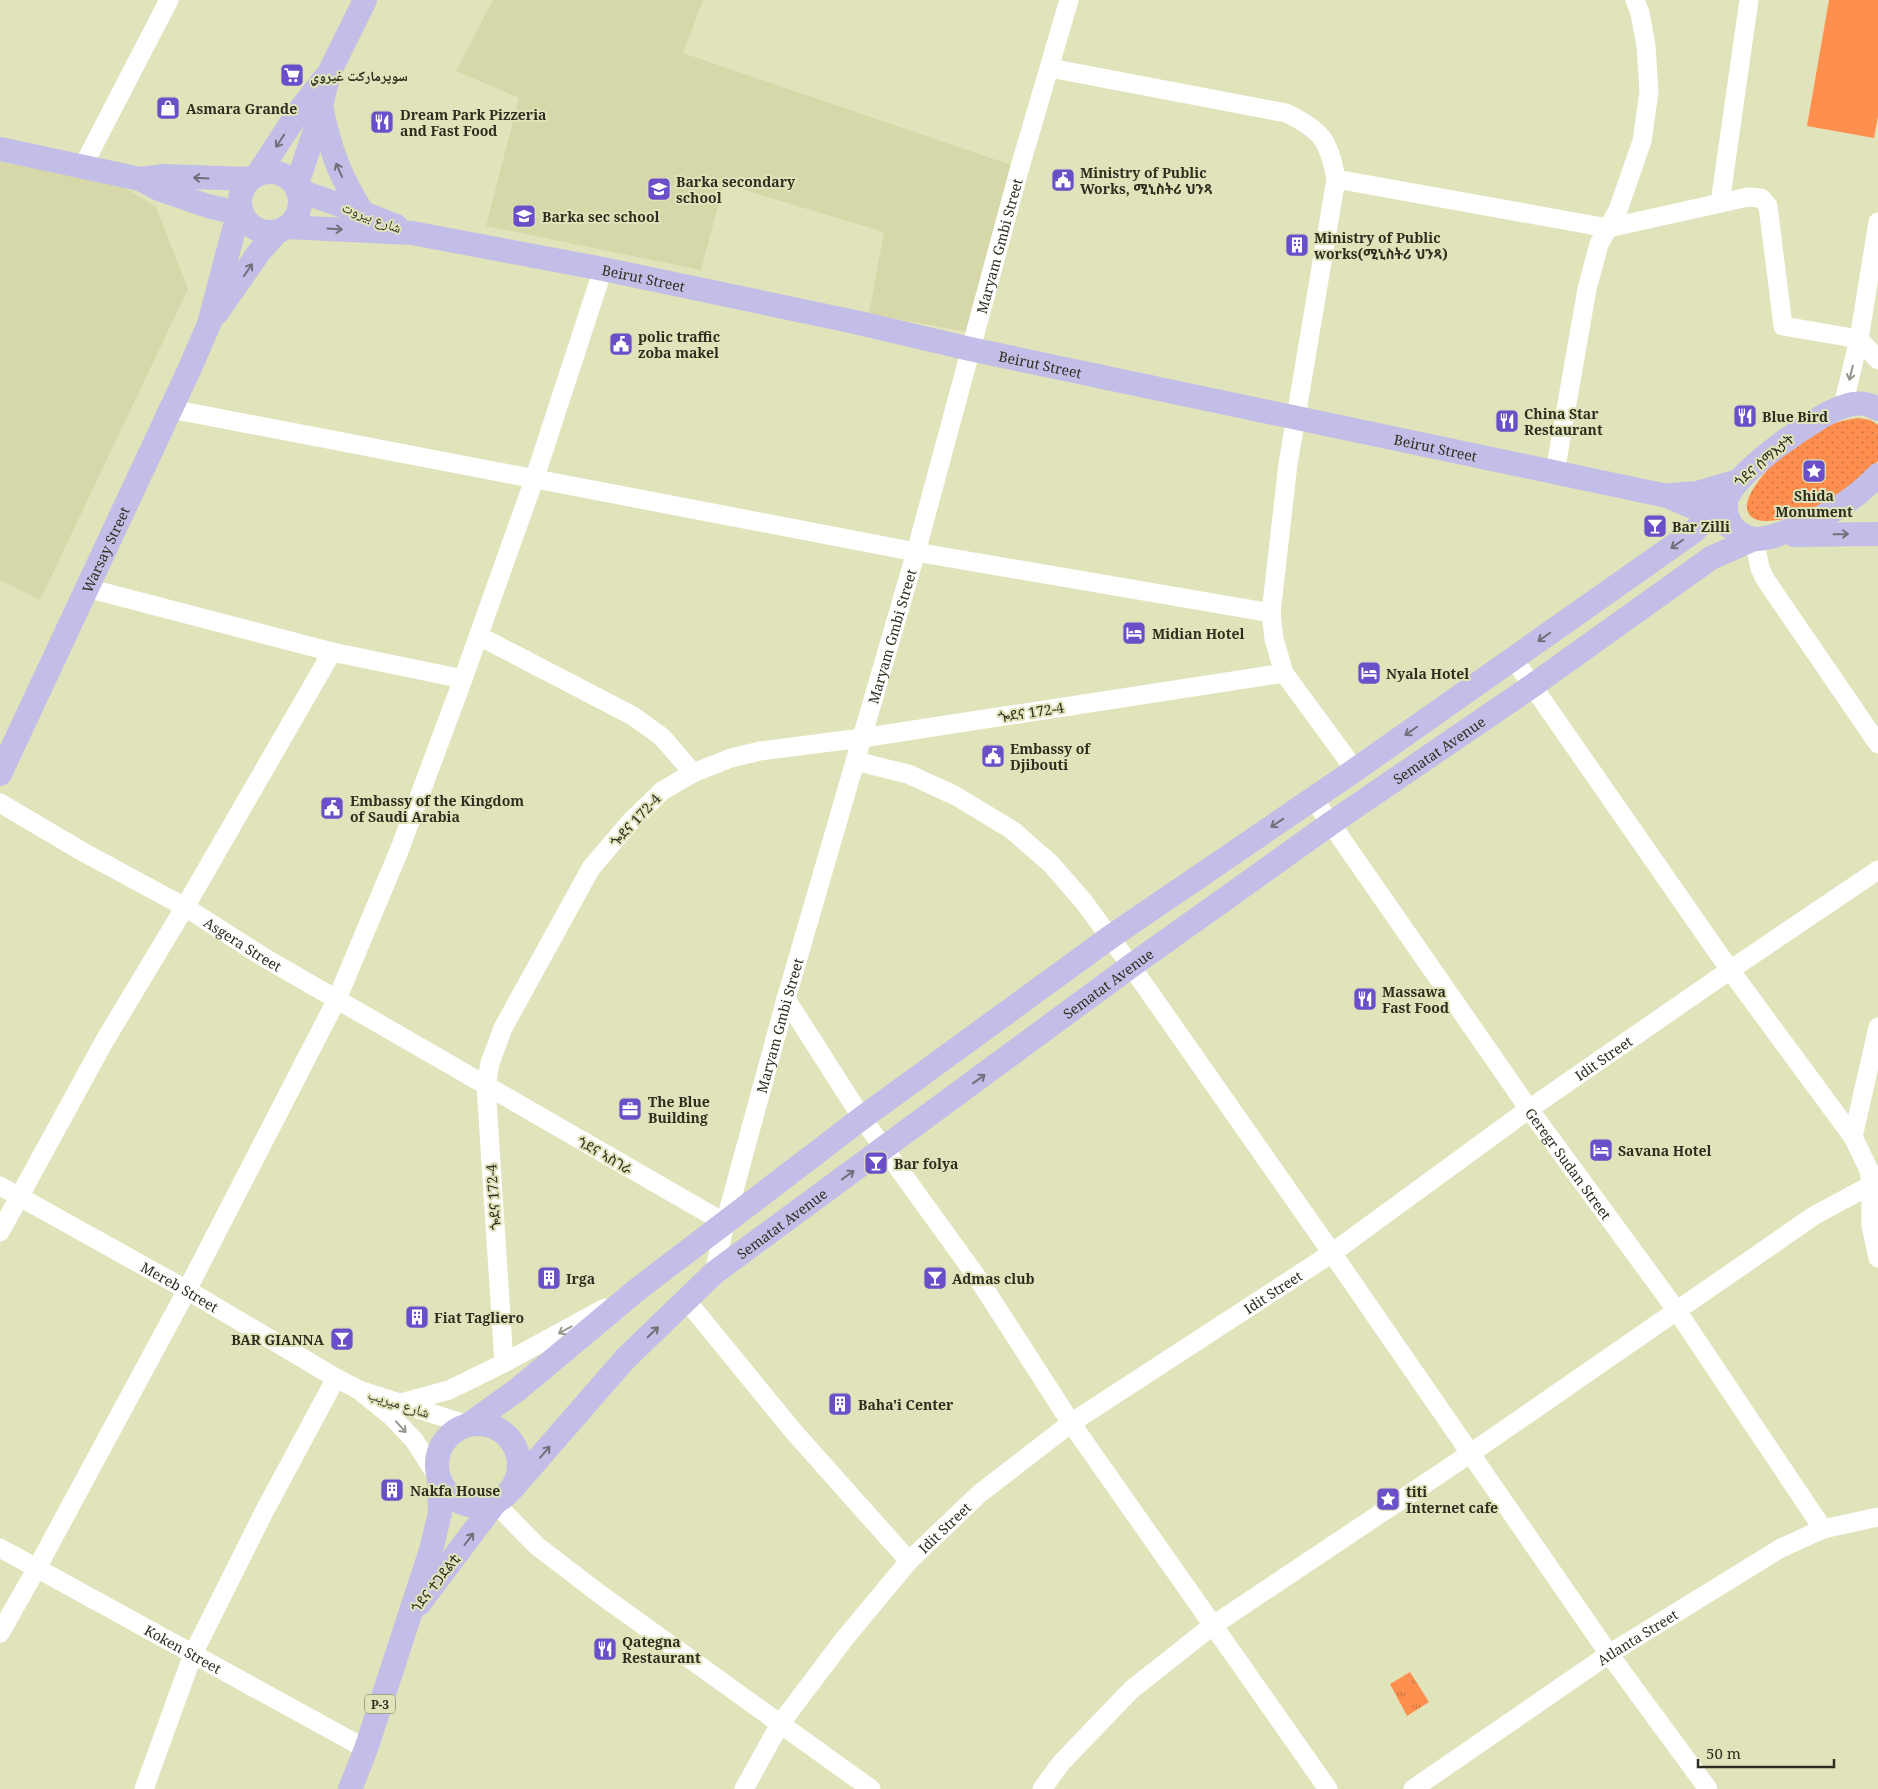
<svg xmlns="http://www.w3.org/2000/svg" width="1878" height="1789" viewBox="0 0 1878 1789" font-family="'Noto Serif','Noto Naskh Arabic','Noto Sans Ethiopic',serif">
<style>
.built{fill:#d7d8a9}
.grass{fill:url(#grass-dots)}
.park{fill:url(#park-tufts)}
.pitch{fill:#fe8f4e}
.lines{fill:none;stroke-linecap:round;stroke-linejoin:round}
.minor{stroke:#fff;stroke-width:19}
.major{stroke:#c3bee8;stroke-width:24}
.oneway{stroke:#716f79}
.oneway2{stroke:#96968f}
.labels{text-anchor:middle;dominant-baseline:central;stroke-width:4;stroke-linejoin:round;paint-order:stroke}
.shield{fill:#e1e3bb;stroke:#64644e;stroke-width:1}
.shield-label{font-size:12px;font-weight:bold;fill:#2e2e1f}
.poi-label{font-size:14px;font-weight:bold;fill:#2e2e1f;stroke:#e1e3bb;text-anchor:start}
.street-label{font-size:14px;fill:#2e2e1f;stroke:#e1e3bb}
</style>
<defs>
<pattern id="grass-dots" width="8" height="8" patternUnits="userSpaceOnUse" patternTransform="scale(1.25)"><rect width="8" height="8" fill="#fe8f4e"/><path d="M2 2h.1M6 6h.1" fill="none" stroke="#ce7540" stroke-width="1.8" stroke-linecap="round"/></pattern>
<pattern id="park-tufts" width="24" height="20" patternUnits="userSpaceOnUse" patternTransform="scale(1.25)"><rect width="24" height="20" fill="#fe8f4e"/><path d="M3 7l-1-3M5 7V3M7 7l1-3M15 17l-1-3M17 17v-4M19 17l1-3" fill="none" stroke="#ce7540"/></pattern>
</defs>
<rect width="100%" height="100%" fill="#e1e3bb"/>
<g class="built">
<polygon points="493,0 703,0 683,53 1017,167 968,332 869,314 884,232 724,184 701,270 486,226 519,98 456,71"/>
<polygon points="0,162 114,181 156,207 188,289 40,600 0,580"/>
</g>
<path class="grass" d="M1859 418 1870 420 1878 425V461C1848 492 1812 519 1767 521 1760 521 1751 520 1748 512 1739 493 1787 448 1802 439 1819 428 1839 420 1859 418Z"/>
<polygon class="park" points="1410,1672 1429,1702 1407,1716 1390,1684"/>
<polygon class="pitch" points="1829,0 1878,0 1878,116 1874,138 1807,126"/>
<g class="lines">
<g class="minor">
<path d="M1050 68 1286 113C1322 130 1329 141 1336 179L1288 464 1271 613 1274 639 1284 673 1355 770"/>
<polyline points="83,166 169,0"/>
<polyline points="1336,179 1608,228 1748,197 1761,198 1768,206 1783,326 1859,339 1878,360"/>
<polyline points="1720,203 1749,0"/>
<polyline points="1843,406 1859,339 1878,222"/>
<polyline points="171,409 916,552 1271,613"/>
<polyline points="1555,472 1587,289 1599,244 1618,210 1642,141 1649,92 1646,46 1640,13 1635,0"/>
<polyline points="1754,539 1760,568 1765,579 1878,744"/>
<polyline points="87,588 332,652 463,679"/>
<polyline points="479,636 633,716 662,737 693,773"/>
<polyline points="1513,658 1730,970 1853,1137 1869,1170 1871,1185 1871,1226 1878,1258"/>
<polyline points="855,761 908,774 956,796 1012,830 1051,864 1084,902 1131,966 1332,1253 1609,1654 1708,1789"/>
<path id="s1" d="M1313 798 1529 1109 1677 1311 1823 1529"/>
<path id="s2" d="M0 803 83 852 185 907 265 958 725 1223"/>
<polyline points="786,999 862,1118 977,1277 1071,1423 1328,1789"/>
<polyline points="1853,1137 1878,1027"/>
<path id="s3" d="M0 1186 187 1290 336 1378 359 1390"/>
<polyline points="0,1232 105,1040 185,907 332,652"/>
<path id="s4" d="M714 1273 725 1223 786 999 916 552 1020 167 1069 0"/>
<polyline points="686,1300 794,1432 909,1561"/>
<polyline points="504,1363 486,1086 490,1063 503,1028 591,868 632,820 662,791 693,773 731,758 760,751 862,738 1284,673"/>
<polyline points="401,1403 449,1390 504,1363 605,1308"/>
<polyline points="439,1479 414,1440 390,1415 359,1390 468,1425"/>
<polyline points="495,1503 537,1546 601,1595 871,1789"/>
<path id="s5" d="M0 1548 366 1749"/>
<polyline points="0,1633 37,1568 187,1290 337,999 399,851 463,679 534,480 603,269"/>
<polyline points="144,1789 193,1654 265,1510 336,1378"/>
<path id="s6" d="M744 1789 780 1724 845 1638 909 1561 979 1494 1071 1423 1332 1253 1529 1109 1730 970 1878 870"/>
<polyline points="1042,1789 1061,1763 1131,1690 1212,1626 1471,1453 1815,1215 1871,1185 1878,1185"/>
<path id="s7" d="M1413 1789 1609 1654 1781 1548 1823 1529 1878 1517"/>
</g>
<g class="major">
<path d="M322 111C331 152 340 177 363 213"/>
<polyline points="0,149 140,179 161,190 208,206 242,214"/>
<circle cx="270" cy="202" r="30"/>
<polyline points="258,174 299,111 325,78"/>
<polyline points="140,179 164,176 250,179"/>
<polyline points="296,187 316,127 329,73 365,0"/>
<polyline points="297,190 363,213 396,226"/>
<path id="s8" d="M286 227 412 233 603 269 855 322 970 349 1667 496 1711 515 1735 530"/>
<polyline points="216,314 260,251 278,231"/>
<path d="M1878 409C1868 403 1856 402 1845 406 1819 413 1730 475 1726 502 1725 514 1729 525 1738 532 1755 545 1771 537 1788 531 1823 519 1853 502 1878 475"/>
<polyline points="1671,495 1697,493 1738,481"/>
<polyline points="1794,535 1878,534"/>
<path id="s9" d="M0 774 190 368 209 324 234 229 242 215"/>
<circle cx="478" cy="1465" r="41"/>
<polyline points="468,1425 517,1390 638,1289 862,1118 1109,938 1355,770 1693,532 1726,500"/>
<path id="s10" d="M512 1489 625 1359 714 1273 1131 966 1330 824 1532 686 1711 558 1754 539"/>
<polyline points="419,1604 495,1503"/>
<polyline points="350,1789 366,1749 431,1550 440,1513 439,1479"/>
</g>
</g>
<defs><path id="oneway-shaft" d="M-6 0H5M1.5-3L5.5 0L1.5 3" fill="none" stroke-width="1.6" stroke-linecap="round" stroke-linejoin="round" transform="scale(1.25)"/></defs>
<g class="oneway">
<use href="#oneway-shaft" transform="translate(280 141) rotate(123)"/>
<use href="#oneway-shaft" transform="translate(339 170) rotate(-114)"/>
<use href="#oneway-shaft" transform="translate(201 178) rotate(-177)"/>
<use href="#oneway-shaft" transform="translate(335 229) rotate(4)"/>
<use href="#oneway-shaft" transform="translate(248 270) rotate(-56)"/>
<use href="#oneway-shaft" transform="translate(1841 534) rotate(-1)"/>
<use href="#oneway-shaft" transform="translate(1677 544) rotate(145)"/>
<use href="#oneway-shaft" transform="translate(1544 637) rotate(145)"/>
<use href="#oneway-shaft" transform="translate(1411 731) rotate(145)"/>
<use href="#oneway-shaft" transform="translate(1277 823) rotate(146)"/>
<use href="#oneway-shaft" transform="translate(979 1079) rotate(-36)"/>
<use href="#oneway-shaft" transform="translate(848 1175) rotate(-36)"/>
<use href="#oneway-shaft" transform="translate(653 1332) rotate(-44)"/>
<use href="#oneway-shaft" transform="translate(545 1452) rotate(-49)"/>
<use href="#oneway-shaft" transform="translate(469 1539) rotate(-53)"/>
</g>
<g class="oneway2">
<use href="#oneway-shaft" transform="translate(1851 373) rotate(104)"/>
<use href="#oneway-shaft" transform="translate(565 1330) rotate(151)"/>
<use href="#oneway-shaft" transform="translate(401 1427) rotate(48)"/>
</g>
<defs>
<g id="supermarket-square" transform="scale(1.25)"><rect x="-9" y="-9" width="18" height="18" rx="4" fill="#6b4fc9" stroke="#e1e3bb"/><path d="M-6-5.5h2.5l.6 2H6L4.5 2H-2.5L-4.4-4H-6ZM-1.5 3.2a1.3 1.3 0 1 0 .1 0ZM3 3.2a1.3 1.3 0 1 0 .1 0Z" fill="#fff"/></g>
<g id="shop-square" transform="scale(1.25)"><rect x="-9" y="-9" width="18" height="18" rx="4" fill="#6b4fc9" stroke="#e1e3bb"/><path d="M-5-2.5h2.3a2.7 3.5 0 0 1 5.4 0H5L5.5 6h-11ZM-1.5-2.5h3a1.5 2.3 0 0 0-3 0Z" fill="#fff"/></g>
<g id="restaurant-square" transform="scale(1.25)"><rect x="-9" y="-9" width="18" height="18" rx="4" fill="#6b4fc9" stroke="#e1e3bb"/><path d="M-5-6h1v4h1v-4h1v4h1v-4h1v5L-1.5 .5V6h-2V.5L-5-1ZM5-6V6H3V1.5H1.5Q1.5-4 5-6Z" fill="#fff"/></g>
<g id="civic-square" transform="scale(1.25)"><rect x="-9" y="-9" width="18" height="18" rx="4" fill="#6b4fc9" stroke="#e1e3bb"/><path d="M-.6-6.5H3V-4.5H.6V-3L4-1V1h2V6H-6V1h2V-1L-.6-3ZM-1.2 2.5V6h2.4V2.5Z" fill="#fff"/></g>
<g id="school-square" transform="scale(1.25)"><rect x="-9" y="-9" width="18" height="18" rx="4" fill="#6b4fc9" stroke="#e1e3bb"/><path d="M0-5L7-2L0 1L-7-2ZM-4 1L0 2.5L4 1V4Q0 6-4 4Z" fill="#fff"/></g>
<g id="building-square" transform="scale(1.25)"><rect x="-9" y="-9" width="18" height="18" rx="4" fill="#6b4fc9" stroke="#e1e3bb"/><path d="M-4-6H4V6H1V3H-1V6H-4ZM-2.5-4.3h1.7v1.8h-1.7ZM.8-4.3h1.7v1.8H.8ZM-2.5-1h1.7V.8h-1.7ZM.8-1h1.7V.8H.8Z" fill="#fff"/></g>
<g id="sight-square" transform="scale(1.25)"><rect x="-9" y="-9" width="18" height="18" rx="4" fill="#6b4fc9" stroke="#e1e3bb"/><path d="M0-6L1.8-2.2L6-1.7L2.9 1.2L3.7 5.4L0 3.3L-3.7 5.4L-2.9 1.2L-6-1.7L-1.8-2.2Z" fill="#fff"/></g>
<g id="bar-square" transform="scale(1.25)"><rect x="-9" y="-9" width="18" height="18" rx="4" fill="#6b4fc9" stroke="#e1e3bb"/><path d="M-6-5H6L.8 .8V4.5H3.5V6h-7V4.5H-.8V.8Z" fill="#fff"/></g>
<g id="hotel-square" transform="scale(1.25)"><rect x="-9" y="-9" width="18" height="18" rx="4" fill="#6b4fc9" stroke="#e1e3bb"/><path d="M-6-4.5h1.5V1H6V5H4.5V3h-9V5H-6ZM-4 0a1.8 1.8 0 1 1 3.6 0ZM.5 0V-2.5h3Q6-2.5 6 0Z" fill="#fff"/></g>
<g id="office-square" transform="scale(1.25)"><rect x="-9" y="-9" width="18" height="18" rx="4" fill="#6b4fc9" stroke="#e1e3bb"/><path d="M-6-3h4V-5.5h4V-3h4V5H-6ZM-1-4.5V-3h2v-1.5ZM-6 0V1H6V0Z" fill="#fff"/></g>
</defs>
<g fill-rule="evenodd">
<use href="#supermarket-square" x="292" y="75"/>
<use href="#shop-square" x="168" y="108"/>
<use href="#restaurant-square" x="382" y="122"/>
<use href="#civic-square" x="1063" y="180"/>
<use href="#school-square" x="659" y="189"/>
<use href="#school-square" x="524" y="216"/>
<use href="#building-square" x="1297" y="245"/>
<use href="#civic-square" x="621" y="344"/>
<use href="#restaurant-square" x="1745" y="416"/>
<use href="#restaurant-square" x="1507" y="421"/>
<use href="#sight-square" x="1814" y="471"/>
<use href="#bar-square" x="1655" y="526"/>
<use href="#hotel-square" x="1134" y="633"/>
<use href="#hotel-square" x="1369" y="673"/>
<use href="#civic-square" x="993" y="756"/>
<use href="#civic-square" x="332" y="808"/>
<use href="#restaurant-square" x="1365" y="999"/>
<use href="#office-square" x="630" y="1109"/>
<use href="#hotel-square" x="1601" y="1150"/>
<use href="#bar-square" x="876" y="1163"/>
<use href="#building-square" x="549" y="1278"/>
<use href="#bar-square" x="935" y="1278"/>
<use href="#building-square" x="417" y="1317"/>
<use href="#bar-square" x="342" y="1339"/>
<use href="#building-square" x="840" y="1404"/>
<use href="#building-square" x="392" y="1490"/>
<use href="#sight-square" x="1388" y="1499"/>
<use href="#restaurant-square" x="605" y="1649"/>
</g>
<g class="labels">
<rect class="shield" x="365" y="1694.5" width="30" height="19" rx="4"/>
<g class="shield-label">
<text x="380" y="1704">P-3</text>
</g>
<g class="poi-label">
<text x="310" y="75">سوپرمارکت غيروي</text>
<text x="186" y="108">Asmara Grande</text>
<text x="400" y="114">Dream Park Pizzeria<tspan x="400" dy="16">and Fast Food</tspan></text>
<text x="1080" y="172">Ministry of Public<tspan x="1080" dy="16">Works, ሚኒስትሪ ህንጻ</tspan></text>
<text x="676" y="181">Barka secondary<tspan x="676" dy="16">school</tspan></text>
<text x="542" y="216">Barka sec school</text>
<text x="1314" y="237">Ministry of Public<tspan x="1314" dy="16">works(ሚኒስትሪ ህንጻ)</tspan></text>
<text x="638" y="336">polic traffic<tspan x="638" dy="16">zoba makel</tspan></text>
<text x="1524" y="413">China Star<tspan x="1524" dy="16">Restaurant</tspan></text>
<text x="1762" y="416">Blue Bird</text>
<text x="1814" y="495" text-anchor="middle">Shida<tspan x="1814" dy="16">Monument</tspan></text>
<text x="1672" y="526">Bar Zilli</text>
<text x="1152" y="633">Midian Hotel</text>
<text x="1386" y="673">Nyala Hotel</text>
<text x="1010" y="748">Embassy of<tspan x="1010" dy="16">Djibouti</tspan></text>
<text x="350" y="800">Embassy of the Kingdom<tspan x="350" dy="16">of Saudi Arabia</tspan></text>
<text x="1382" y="991">Massawa<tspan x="1382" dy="16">Fast Food</tspan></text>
<text x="648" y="1101">The Blue<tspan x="648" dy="16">Building</tspan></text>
<text x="1618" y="1150">Savana Hotel</text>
<text x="894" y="1163">Bar folya</text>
<text x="566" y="1278">Irga</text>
<text x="952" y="1278">Admas club</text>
<text x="434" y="1317">Fiat Tagliero</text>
<text x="324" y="1339" text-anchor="end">BAR GIANNA</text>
<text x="858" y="1404">Baha'i Center</text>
<text x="410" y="1490">Nakfa House</text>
<text x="1406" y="1491">titi<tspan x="1406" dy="16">Internet cafe</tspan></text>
<text x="622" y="1641">Qategna<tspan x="622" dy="16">Restaurant</tspan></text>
</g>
<g class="street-label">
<text transform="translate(372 217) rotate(21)">شارع بيروت</text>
<text stroke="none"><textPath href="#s4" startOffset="1066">Maryam Gmbi Street</textPath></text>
<text stroke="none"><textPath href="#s8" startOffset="362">Beirut Street</textPath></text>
<text stroke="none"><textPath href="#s8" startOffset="768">Beirut Street</textPath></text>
<text stroke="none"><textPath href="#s8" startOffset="1172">Beirut Street</textPath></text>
<text transform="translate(1764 460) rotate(-40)">ጎደና ሰማእታት</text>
<text stroke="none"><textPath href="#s9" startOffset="248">Warsay Street</textPath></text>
<text stroke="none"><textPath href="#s4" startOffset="661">Maryam Gmbi Street</textPath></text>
<text transform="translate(1031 712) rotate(-9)">ጐደና 172-4</text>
<text stroke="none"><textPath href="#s10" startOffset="1190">Sematat Avenue</textPath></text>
<text transform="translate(635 820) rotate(-47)">ጐደና 172-4</text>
<text stroke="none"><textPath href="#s2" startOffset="281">Asgera Street</textPath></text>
<text stroke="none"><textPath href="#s10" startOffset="785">Sematat Avenue</textPath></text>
<text stroke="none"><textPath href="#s4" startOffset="256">Maryam Gmbi Street</textPath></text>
<text stroke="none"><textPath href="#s6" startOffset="1141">Idit Street</textPath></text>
<text transform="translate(605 1155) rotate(30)">ጎደና ኣስገራ</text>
<text stroke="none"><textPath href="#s1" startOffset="446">Geregr Sudan Street</textPath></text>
<text transform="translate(493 1197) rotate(-94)">ጐደና 172-4</text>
<text stroke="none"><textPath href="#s10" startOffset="380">Sematat Avenue</textPath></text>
<text stroke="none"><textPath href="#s3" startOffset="206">Mereb Street</textPath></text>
<text stroke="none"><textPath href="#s6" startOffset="736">Idit Street</textPath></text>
<text transform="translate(399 1403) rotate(18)">شارع ميريب</text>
<text stroke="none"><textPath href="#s6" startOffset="331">Idit Street</textPath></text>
<text transform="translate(435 1583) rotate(-52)">ጎደና ተጋደልቲ</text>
<text stroke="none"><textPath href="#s7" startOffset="271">Atlanta Street</textPath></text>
<text stroke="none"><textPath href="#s5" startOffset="209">Koken Street</textPath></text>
</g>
</g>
<path d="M1698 1759v8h136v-8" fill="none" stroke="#2e2e1f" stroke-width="2.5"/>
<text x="1706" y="1759" font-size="15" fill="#2e2e1f" stroke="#e1e3bb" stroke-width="4" paint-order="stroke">50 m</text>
</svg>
